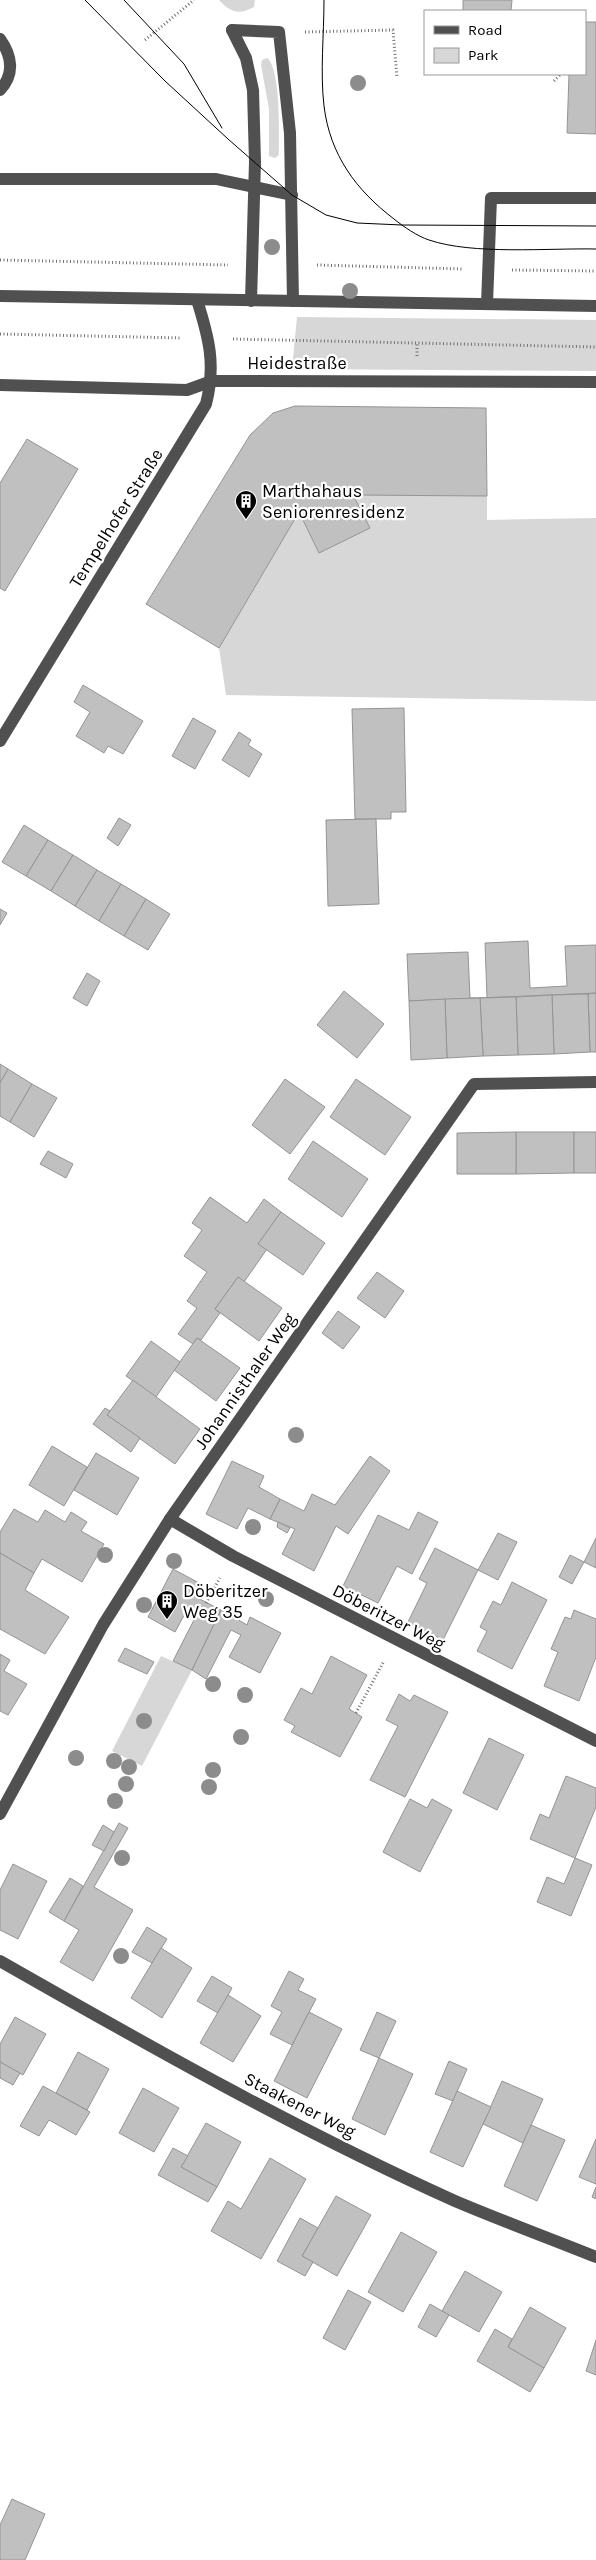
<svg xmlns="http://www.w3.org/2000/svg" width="596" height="2560" viewBox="0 0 596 2560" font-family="Karla,sans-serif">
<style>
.green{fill:#d7d7d7}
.building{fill:#c0c0c0;stroke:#949494}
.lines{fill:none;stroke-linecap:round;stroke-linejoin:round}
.path{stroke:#727272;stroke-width:3;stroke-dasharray:1 2.5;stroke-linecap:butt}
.minor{stroke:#505050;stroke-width:12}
.tram{stroke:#000;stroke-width:1}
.tree{fill:#8c8c8c}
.labels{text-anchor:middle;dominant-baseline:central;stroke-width:4.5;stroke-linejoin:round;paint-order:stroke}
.street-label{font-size:18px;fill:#000;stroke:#fff}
.poi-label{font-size:18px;fill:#000;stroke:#fff;text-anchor:start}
</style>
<rect width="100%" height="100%" fill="#fff"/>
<g class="green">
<path d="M219 0H255L254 7C239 15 231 13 219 0Z"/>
<path d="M267 58C281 68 279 137 279 155L275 158 269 156V109L261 65 262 60Z"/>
<polygon points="297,317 596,320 596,371 292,369"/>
<polygon points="353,495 487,496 487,520 596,518 596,701 226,695 219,648 299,512 319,553 369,528"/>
<polygon points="161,1656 192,1670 142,1766 112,1751"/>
</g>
<g class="building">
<polygon points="463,0 512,0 511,11 463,11"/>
<polygon points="585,22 596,22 596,134 567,133 569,74 585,74"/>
<polygon points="295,406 486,408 487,496 353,495 370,528 319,553 299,512 219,648 146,604 250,435 273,413"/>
<polygon points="27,439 78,469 5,591 0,588 0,483"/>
<polygon points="83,685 143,721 123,754 108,746 104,753 76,736 90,712 74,702"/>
<polygon points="404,708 406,812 391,812 391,819 355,819 352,709"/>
<polygon points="193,718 216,731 195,769 172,756"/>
<polygon points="239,732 251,740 248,745 262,754 249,777 222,760"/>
<polygon points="119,818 131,825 118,846 107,838"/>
<polygon points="376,819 379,904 328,906 326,820"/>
<polygon points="24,825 48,840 26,876 2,862"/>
<polygon points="48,840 73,855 51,891 26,876"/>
<polygon points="73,855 97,870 75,906 51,891"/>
<polygon points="97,870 121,884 99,921 75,906"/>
<polygon points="121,884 146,899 124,936 99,921"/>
<polygon points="146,899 170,914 148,950 124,936"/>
<polygon points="0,909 7,913 0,925"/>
<polygon points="528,941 530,988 567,986 565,946 596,945 596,993 409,1001 407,954 468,952 470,998 487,998 485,943"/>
<polygon points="87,973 100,981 87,1006 73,998"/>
<polygon points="344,991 384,1024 357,1058 317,1025"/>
<polygon points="596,993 596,1052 590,1052 588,994"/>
<polygon points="588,994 590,1052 554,1054 552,995"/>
<polygon points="552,995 554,1054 518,1055 516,997"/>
<polygon points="516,997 518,1055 483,1056 480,998"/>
<polygon points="480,998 483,1056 447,1058 445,999"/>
<polygon points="445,999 447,1058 411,1060 409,1001"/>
<polygon points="0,1064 8,1069 0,1083"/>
<polygon points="8,1069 32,1084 10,1122 0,1116 0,1083"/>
<polygon points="285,1079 325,1107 290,1154 252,1125"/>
<polygon points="356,1079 411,1117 385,1155 330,1117"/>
<polygon points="32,1084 57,1098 34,1137 10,1122"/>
<polygon points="516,1132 574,1132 574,1173 516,1174"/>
<polygon points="516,1132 516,1174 457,1174 457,1133"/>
<rect x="574" y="1132" width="22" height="41"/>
<polygon points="313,1141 368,1179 342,1217 288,1179"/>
<polygon points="48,1151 73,1164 66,1178 40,1164"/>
<polygon points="210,1197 247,1223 264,1199 281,1212 258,1244 267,1249 244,1282 238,1277 215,1309 220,1313 201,1340 197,1338 193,1344 178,1334 197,1308 187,1301 207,1272 184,1256 202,1230 192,1223"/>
<polygon points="281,1212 325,1243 303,1275 258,1244"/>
<polygon points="377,1272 404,1291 385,1318 357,1298"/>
<polygon points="238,1277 282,1308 259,1341 215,1309"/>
<polygon points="338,1311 360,1327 343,1349 322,1333"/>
<polygon points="197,1338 240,1368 216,1401 174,1370"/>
<polygon points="151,1341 180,1362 156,1397 126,1376"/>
<polygon points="133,1380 200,1429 175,1464 107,1415"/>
<polygon points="105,1408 110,1411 107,1415 140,1438 131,1452 93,1424"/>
<polygon points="52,1446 87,1467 64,1506 29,1485"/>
<polygon points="96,1453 139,1478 117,1515 74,1490"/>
<polygon points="370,1456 390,1471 348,1534 336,1526 314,1571 282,1554 295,1529 270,1519 280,1499 304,1511 312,1494 335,1505"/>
<polygon points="232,1461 264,1476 259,1487 280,1499 270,1519 248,1508 237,1529 206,1514"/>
<polygon points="14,1509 38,1522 45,1510 65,1522 71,1512 87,1522 81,1531 104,1544 82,1582 42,1559 34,1573 0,1553 0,1532"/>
<polygon points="418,1512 438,1522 412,1574 397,1566 378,1603 343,1586 378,1515 409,1530"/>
<polygon points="278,1522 290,1528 287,1533 277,1527"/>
<polygon points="498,1533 517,1542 498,1580 478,1570"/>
<polygon points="596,1538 596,1568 584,1562"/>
<polygon points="435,1548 478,1570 443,1640 408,1622 427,1583 419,1579"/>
<polygon points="0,1553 34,1573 25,1590 69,1617 45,1654 0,1629"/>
<polygon points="570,1555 584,1562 572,1584 559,1577"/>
<polygon points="173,1569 201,1584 194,1596 221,1610 192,1670 173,1661 198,1612 188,1608 175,1632 148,1617"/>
<polygon points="512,1582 547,1600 512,1669 477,1651 487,1631 480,1627 493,1601 501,1605"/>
<polygon points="221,1610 247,1625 250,1617 281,1633 260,1673 229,1657 241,1635 231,1630 206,1679 192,1670"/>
<polygon points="574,1610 596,1619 596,1657 579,1701 544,1686 558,1652 551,1649 565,1617 571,1619"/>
<polygon points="125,1648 154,1662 147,1674 118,1661"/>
<polygon points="0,1654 10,1660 4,1671 27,1684 8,1715 0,1711"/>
<polygon points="331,1656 367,1675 349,1709 362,1717 340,1757 291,1732 295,1726 284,1720 301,1688 312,1694"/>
<polygon points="399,1694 410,1701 414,1695 448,1712 405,1797 370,1780 398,1726 386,1720"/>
<polygon points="489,1738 524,1755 497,1810 463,1793"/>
<polygon points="566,1776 596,1788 596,1807 575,1858 530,1839 540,1814 549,1818"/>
<polygon points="410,1799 427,1808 432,1799 452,1810 420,1872 383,1852"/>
<polygon points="119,1823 128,1828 94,1887 133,1910 93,1981 60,1962 79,1930 64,1921"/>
<polygon points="103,1825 114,1832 104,1851 92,1845"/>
<polygon points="575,1858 592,1865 571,1916 537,1902 547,1877 564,1884"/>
<polygon points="13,1864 47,1881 18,1939 0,1930 0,1890"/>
<polygon points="70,1878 83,1886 64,1921 49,1912"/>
<polygon points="147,1927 167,1939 152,1963 132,1952"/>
<polygon points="161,1948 192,1968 162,2018 131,1998"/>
<polygon points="289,1971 304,1979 298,1990 316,1999 292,2045 270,2034 282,2012 271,2006"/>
<polygon points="212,1976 232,1988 218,2013 197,2001"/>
<polygon points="228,1995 261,2016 233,2062 200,2043"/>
<polygon points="309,2012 342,2029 307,2098 274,2081"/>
<polygon points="377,2012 396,2021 379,2058 360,2050"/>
<polygon points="15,2017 46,2034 23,2075 0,2062 0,2044"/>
<polygon points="78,2052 109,2069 87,2110 56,2093"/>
<polygon points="379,2058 413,2074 385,2135 352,2119"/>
<polygon points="449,2061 467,2069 453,2101 435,2094"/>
<polygon points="0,2062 20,2073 13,2085 0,2078"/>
<polygon points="502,2081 543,2099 523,2143 483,2124"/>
<polygon points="43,2086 90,2112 76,2135 49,2120 39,2136 20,2126"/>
<polygon points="143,2088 179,2108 154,2152 119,2133"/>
<polygon points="457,2091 491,2107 463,2167 430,2152"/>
<polygon points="206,2123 241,2142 217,2187 181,2167"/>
<polygon points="531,2125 565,2140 537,2201 504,2186"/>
<polygon points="596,2139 596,2184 579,2177"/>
<polygon points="173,2148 188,2156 181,2167 217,2187 208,2202 158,2175"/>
<polygon points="270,2158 306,2179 261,2259 211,2231 228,2201 241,2209"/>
<polygon points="596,2187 596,2199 592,2197"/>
<polygon points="336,2196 371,2215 337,2276 302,2256"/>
<polygon points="300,2218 318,2228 302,2256 313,2262 305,2276 277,2261"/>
<polygon points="401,2232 437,2252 403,2312 368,2292"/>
<polygon points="465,2271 502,2292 479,2332 442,2311"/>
<polygon points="348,2290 371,2302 345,2350 323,2338"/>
<polygon points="430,2304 449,2315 436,2337 418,2327"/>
<polygon points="530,2307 566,2328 544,2368 508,2347"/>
<polygon points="495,2329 512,2339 508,2347 544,2368 530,2392 477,2361"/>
<polygon points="596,2340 596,2375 586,2371"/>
<polygon points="12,2499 45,2514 25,2560 0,2560 0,2525"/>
</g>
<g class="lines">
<g class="path">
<polyline points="305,32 393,30 397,78"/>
<polyline points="145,40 194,0"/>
<polyline points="554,81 561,74"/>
<polyline points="0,260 228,265"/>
<polyline points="317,265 463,269"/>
<polyline points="512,270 596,271"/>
<polyline points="0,334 182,338"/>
<polyline points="233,339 596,347"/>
<polyline points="417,356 417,344"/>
<polyline points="206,1603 220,1578"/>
<polyline points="356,1713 384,1661"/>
</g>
<g class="minor">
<polyline points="232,30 279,32 290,133 293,301"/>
<polyline points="232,30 246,58 253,90 255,162 251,301"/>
<path d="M0 39C12 56 15 74 0 90"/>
<polyline points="0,179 216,179 292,195"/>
<polyline points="0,296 596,306"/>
<polyline points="487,304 491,198 596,198"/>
<polyline points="0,385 187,390 212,381 596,382"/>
<path d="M0 741 206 404C216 365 209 338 197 300"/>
<polyline points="170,1519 233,1556 596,1741"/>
<polyline points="0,1814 103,1625 170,1519 474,1084 596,1082"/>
<path d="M0 1961C149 2046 299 2131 455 2201 502 2221 549 2238 596 2257"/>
</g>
<g class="tram">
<polyline points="85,0 165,81 228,139 292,195 326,215 357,223 402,225 596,226"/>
<polyline points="124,0 184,64 222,128"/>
<path d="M324 0C324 35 320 72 324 106 330 155 356 190 394 219 404 227 417 236 429 240 473 255 548 248 596 249"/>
</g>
</g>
<g class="tree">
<circle cx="358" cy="83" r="8"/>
<circle cx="272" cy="247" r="8"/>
<circle cx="350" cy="291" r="8"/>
<circle cx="296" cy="1435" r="8"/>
<circle cx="253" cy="1527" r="8"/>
<circle cx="105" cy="1555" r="8"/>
<circle cx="174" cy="1561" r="8"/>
<circle cx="266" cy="1599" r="8"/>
<circle cx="144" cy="1605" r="8"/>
<circle cx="213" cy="1684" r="8"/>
<circle cx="245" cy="1695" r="8"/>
<circle cx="144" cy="1721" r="8"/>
<circle cx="241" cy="1737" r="8"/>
<circle cx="76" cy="1758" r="8"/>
<circle cx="114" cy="1761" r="8"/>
<circle cx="129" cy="1767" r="8"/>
<circle cx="213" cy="1770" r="8"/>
<circle cx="126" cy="1784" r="8"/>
<circle cx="209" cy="1787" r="8"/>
<circle cx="115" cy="1801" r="8"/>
<circle cx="122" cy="1858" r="8"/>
<circle cx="121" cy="1956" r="8"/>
</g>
<defs>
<g id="building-pin" transform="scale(1.125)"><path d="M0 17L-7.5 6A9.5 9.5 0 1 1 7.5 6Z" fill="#000" stroke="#fff"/><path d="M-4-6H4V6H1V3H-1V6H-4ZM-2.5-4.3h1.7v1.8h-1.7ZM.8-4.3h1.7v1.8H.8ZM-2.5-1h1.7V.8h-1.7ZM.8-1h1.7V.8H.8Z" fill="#fff"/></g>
</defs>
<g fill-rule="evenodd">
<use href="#building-pin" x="246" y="501"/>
<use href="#building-pin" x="167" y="1601"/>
</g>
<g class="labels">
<g class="street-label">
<text x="297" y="363">Heidestraße</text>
<text transform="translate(116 518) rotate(-58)">Tempelhofer Straße</text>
<text transform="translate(245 1381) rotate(-55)">Johannisthaler Weg</text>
<text transform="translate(389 1617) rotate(27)">Döberitzer Weg</text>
<text transform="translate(300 2105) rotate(27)">Staakener Weg</text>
</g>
<g class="poi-label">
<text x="262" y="491">Marthahaus<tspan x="262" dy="21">Seniorenresidenz</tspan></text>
<text x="183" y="1591">Döberitzer<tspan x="183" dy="21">Weg 35</tspan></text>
</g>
</g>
<rect x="424" y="10" width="162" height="65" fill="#ffffff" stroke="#999999"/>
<rect x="434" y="26" width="25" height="8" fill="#505050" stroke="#999999"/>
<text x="468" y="35" font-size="15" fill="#000000">Road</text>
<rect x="434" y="48" width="25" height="15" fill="#d7d7d7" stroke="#999999"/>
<text x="468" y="60" font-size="15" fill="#000000">Park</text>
</svg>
